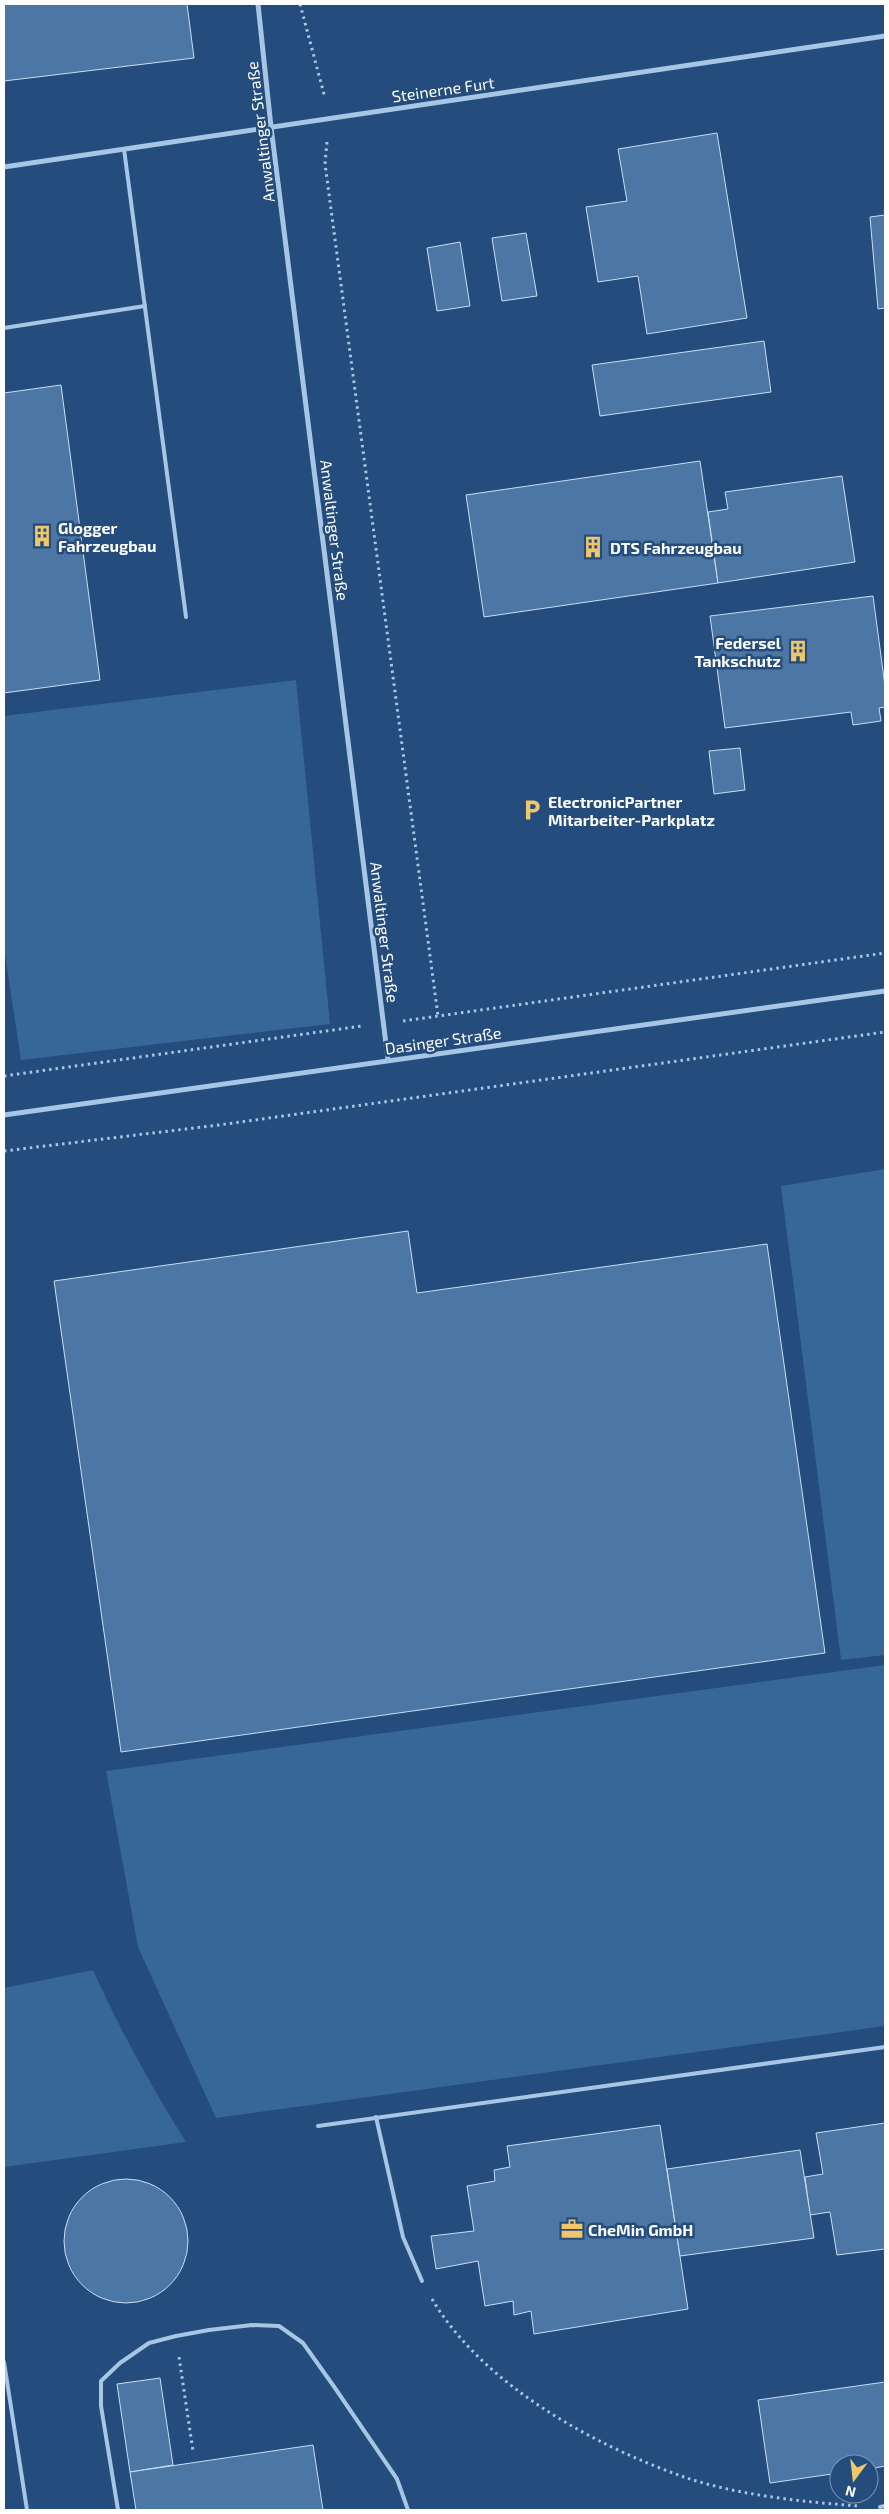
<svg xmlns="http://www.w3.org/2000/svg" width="889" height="2514" viewBox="0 0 889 2514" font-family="'Exo 2',sans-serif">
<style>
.green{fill:#376699}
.building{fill:#4c76a4;stroke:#cadef4}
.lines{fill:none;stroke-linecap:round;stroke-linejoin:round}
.path{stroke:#a7c5e5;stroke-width:3;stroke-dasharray:2.5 4;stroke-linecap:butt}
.lane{stroke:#a7c5e5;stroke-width:4}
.street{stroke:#a7c5e5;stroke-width:5}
.labels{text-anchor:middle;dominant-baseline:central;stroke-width:5;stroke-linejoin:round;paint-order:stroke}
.street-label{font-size:16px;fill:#fff;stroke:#244c7c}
.poi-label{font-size:16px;font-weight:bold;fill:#fff;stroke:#244c7c;text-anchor:start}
</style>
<rect width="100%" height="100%" fill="#244c7c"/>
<g class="green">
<polygon points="296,680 330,1024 21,1060 4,948 4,716"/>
<polygon points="885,1169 885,1655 841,1660 781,1186"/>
<polygon points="885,1665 885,2026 216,2118 138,1947 106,1771"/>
<path d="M93 1970C120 2030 151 2086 186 2142L4 2167V1988Z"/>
</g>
<g class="building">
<polygon points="4,4 187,4 194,58 4,81"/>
<polygon points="717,133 747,318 647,334 638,276 598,282 586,207 627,201 618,149"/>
<polygon points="885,215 885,308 878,309 870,217"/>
<polygon points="526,233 537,296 502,301 492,238"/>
<polygon points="460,242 470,306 437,311 427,248"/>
<polygon points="764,341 771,392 600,416 592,365"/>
<polygon points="61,385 100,680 4,693 4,393"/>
<polygon points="700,461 718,583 484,617 466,495"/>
<polygon points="842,476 855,562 718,583 708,512 728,509 725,492"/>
<polygon points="873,596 885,686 885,707 879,708 881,721 853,725 851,712 725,728 710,616"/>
<polygon points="740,748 745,790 714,794 709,751"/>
<polygon points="408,1231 417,1293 767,1244 825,1653 121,1752 54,1281"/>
<polygon points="885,2123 885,2249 837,2255 830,2212 810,2215 805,2177 823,2174 816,2133"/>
<polygon points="660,2125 688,2309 534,2334 531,2311 514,2315 513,2301 485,2306 478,2261 436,2269 431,2236 474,2231 467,2186 495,2181 494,2170 510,2167 507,2146"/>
<polygon points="800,2150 814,2238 680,2256 667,2169"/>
<circle cx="126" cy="2241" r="62"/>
<polygon points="160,2378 173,2465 130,2472 117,2384"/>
<polygon points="885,2382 885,2466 869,2469 869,2464 839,2464 839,2473 770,2483 758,2400"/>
<polygon points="313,2445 323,2510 136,2510 130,2472"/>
</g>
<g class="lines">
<g class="path">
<polyline points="300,4 325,98"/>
<polyline points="327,142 325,164 438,1016"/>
<polyline points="403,1021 885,953"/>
<polyline points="4,1076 362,1026"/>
<polyline points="4,1151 219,1125 885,1032"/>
<path d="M432 2299C483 2385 593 2445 684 2477 736 2495 804 2502 859 2506"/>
<polyline points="179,2357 193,2451"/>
</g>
<g class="lane">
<polyline points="124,149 186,617"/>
<polyline points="4,328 145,306"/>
<polyline points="376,2117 403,2237 422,2281"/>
<polyline points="318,2126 885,2047"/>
<polyline points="4,2362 27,2510"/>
<polyline points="880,2507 885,2506"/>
<polyline points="118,2510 101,2406 101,2381 120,2363 149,2343 176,2336 209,2330 252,2325 279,2326 303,2343 335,2388 397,2479 408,2510"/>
</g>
<g class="street">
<polyline points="258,4 271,127 388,1060"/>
<polyline points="4,167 885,36"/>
<polyline points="4,1115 885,991"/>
</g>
</g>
<defs>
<g id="building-bare" transform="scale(1.725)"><path d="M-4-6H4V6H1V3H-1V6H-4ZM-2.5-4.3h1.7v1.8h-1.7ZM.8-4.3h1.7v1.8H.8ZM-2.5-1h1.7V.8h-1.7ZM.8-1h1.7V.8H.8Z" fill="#efc66b" stroke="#244c7c" stroke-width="2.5" paint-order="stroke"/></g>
<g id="parking-bare" transform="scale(1.725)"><path d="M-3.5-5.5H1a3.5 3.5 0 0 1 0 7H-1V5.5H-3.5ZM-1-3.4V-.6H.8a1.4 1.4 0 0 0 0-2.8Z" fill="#efc66b" stroke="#244c7c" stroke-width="2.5" paint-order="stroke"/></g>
<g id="office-bare" transform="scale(1.725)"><path d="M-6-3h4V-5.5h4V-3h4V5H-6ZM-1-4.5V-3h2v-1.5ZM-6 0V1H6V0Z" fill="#efc66b" stroke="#244c7c" stroke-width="2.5" paint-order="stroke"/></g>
</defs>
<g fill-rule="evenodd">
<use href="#building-bare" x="42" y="536"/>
<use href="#building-bare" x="593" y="547"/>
<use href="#building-bare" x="798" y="651"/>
<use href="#parking-bare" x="532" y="810"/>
<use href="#office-bare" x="572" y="2229"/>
</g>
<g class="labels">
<g class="street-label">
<text transform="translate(443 89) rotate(-8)">Steinerne Furt</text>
<text transform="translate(260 132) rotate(-97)">Anwaltinger Straße</text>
<text transform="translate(335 530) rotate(83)">Anwaltinger Straße</text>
<text transform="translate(385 932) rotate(83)">Anwaltinger Straße</text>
<text transform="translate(443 1040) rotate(-8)">Dasinger Straße</text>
</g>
<g class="poi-label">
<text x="58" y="527">Glogger<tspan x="58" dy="18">Fahrzeugbau</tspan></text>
<text x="610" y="547">DTS Fahrzeugbau</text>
<text x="781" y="642" text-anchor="end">Federsel<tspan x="781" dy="18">Tankschutz</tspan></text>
<text x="548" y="801">ElectronicPartner<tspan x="548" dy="18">Mitarbeiter-Parkplatz</tspan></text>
<text x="588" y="2229">CheMin GmbH</text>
</g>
</g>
<rect width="889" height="2514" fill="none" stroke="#ffffff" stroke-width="10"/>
<g transform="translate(854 2479) rotate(195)"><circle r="24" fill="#244c7c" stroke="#7c94b0"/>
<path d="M0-4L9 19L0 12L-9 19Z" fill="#efc66b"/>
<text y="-8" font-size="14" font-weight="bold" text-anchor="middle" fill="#ffffff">N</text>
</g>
</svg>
